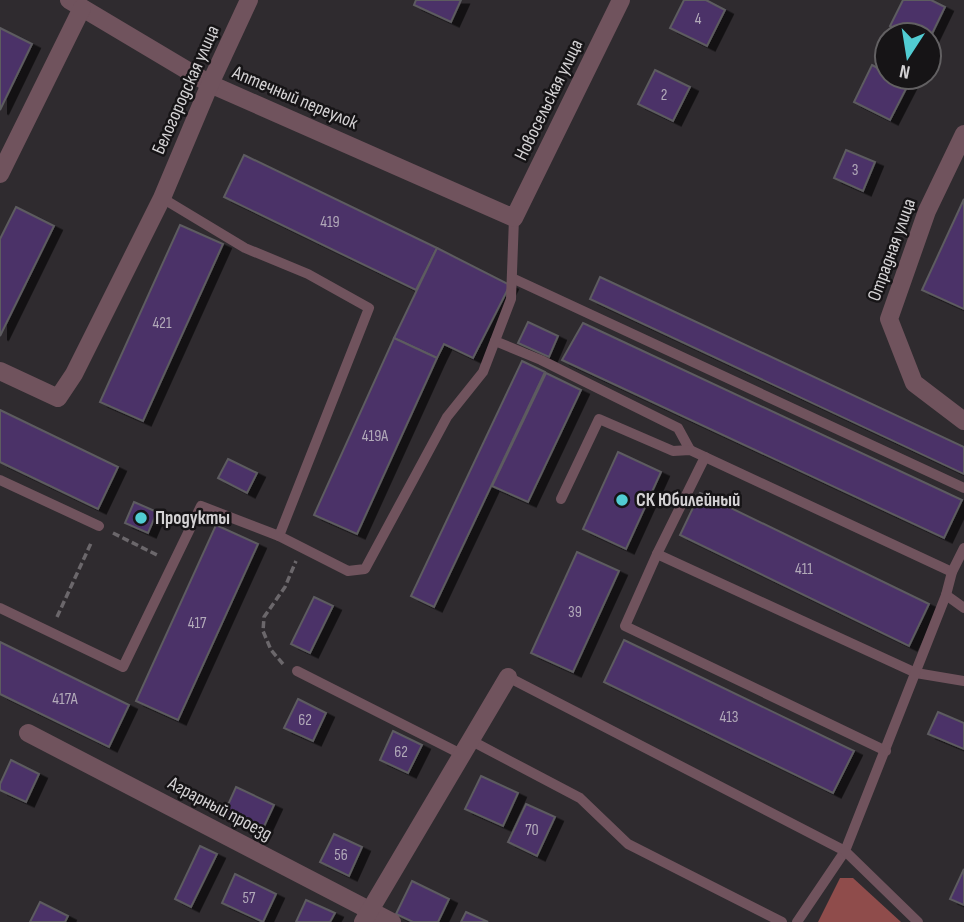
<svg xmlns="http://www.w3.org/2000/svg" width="964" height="922" viewBox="0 0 964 922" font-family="'Sofia Sans Condensed',sans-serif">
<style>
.forest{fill:#8f4c4b}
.building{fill:#4b3367;stroke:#5d5b60;stroke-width:2;filter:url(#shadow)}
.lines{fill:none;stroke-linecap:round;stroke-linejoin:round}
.path{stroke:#6b676b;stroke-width:3.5;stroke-dasharray:7 3.5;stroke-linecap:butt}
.lane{stroke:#70535d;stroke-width:10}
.street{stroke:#70535d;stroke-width:18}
.poi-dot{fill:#51ccd2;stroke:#161416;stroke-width:2.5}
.labels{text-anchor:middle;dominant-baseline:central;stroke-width:5;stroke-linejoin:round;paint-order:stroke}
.number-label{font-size:16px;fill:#b2aab9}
.street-label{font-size:19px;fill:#d4d2d4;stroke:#161416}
.poi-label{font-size:19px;font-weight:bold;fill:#d4d2d4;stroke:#161416;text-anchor:start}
</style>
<defs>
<filter id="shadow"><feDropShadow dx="8" dy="4.5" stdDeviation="0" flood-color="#0009"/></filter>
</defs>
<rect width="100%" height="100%" fill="#2f2b2f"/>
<polygon class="forest" points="840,878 853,878 901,922 818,922"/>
<g class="building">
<polygon points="416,0 461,0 451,22 414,5"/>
<polygon points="684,0 706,0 725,10 707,46 670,28"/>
<polygon points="903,0 931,0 945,7 929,40 929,35 909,35 890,26"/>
<polygon points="0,28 32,44 0,110"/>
<polygon points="872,65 887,73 887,77 896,77 909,83 890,120 854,102"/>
<polygon points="655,70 690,87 673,121 638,104"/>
<polygon points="846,150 875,162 863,191 834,178"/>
<polygon points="244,155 437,248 416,290 224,197"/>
<polygon points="964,199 964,309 922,290"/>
<polygon points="16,207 54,226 0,336 0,239"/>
<polygon points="180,225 223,244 143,421 100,402"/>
<polygon points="437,248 510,285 473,358 444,344 437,358 394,338"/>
<polygon points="600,277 964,447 964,474 590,299"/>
<polygon points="528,322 558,336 549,357 518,343"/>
<polygon points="583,323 962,500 944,538 562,360"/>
<polygon points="394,338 437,358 357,534 314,515"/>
<polygon points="522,361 545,372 434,607 411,596"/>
<polygon points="546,373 581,390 528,502 492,486"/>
<polygon points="0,410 118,467 98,509 0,462"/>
<polygon points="618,452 661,472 626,549 583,529"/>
<polygon points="228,459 257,473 247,493 218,478"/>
<polygon points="700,493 929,604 909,646 680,535"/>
<polygon points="134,502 157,512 148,533 125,523"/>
<polygon points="216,525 258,544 178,720 136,701"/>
<polygon points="577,552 619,571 573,672 531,653"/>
<polygon points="314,597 333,606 310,653 291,644"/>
<polygon points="624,640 854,751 833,793 604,682"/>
<polygon points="0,642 129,705 109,747 0,694"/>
<polygon points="298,699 326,713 313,741 284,728"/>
<polygon points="938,712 964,723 964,749 928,734"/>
<polygon points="393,731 422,745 408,773 380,760"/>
<polygon points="11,760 39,774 26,802 0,790 0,784"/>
<polygon points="481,776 518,793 503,826 465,809"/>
<polygon points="236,787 274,805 261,833 223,816"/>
<polygon points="526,804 555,817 537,856 508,842"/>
<polygon points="334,834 362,847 349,876 320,862"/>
<polygon points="200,846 217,854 191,907 175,899"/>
<polygon points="964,869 964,905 950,899"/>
<polygon points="235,874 276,894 263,922 222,903"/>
<polygon points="412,881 449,899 438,922 413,922 396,914"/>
<polygon points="306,900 335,913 330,922 296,922"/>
<polygon points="40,902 68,916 65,922 30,922"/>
<polygon points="466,912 488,922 461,922"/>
</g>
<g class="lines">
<g class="path">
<polyline points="113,533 159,556"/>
<polyline points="57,617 92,541"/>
<polyline points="283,664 271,650 263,631 264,617 285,587 296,561"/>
</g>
<g class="lane">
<polyline points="512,278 964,488"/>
<polyline points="495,341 541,360 678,428 690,450"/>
<polyline points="0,480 99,526"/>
<polyline points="561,499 599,419 673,451 690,450 952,572"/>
<polyline points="279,536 348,571 365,569 447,417 483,372 511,299 514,218"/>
<polyline points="657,554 705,457"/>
<polyline points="946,595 964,608"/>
<polyline points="0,608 123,667 201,506 279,536 369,308 308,274 245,248 162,198"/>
<polyline points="297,671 461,754"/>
<polyline points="508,677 845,851 797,922"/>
<polyline points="470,740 580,798 628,844 782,922"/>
<polyline points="886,751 625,626 657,554 916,673 964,681"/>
<polyline points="918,922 845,851 946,595 952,572 964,548"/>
</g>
<g class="street">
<polyline points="69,0 210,84 514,218 621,0"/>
<polyline points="964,134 927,211 889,319 914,383 964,421"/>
<polyline points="0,174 82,8"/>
<polyline points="0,371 58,398 74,374 162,198 210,84 249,0"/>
<polyline points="28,733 392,922"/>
<polyline points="363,922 508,677"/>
</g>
</g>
<g class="poi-dot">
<circle cx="622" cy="500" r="7"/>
<circle cx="141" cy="518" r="7"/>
</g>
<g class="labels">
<g class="number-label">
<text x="698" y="19">4</text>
<text x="664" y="95">2</text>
<text x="855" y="170">3</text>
<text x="330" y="222">419</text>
<text x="162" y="323">421</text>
<text x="375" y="436">419А</text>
<text x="804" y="569">411</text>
<text x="575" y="612">39</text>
<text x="197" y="623">417</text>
<text x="65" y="699">417А</text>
<text x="729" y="717">413</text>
<text x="305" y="720">62</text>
<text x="401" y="752">62</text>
<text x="532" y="830">70</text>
<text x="341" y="855">56</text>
<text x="249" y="898">57</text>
</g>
<g class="street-label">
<text transform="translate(186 90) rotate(-66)">Белогородская улица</text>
<text transform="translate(295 98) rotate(23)">Аптечный переулок</text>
<text transform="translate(549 100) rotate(-64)">Новосельская улица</text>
<text transform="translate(892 250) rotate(-70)">Отрадная улица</text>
<text transform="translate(220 809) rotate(28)">Аграрный проезд</text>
</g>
<g class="poi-label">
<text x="636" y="500">СК Юбилейный</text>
<text x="155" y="518">Продукты</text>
</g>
</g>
<g transform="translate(908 56) rotate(192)"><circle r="33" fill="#161416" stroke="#626062" stroke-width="2"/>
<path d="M0-5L12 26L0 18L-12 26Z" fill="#51ccd2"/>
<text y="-10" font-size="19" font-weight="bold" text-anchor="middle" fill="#d4d2d4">N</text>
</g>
</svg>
